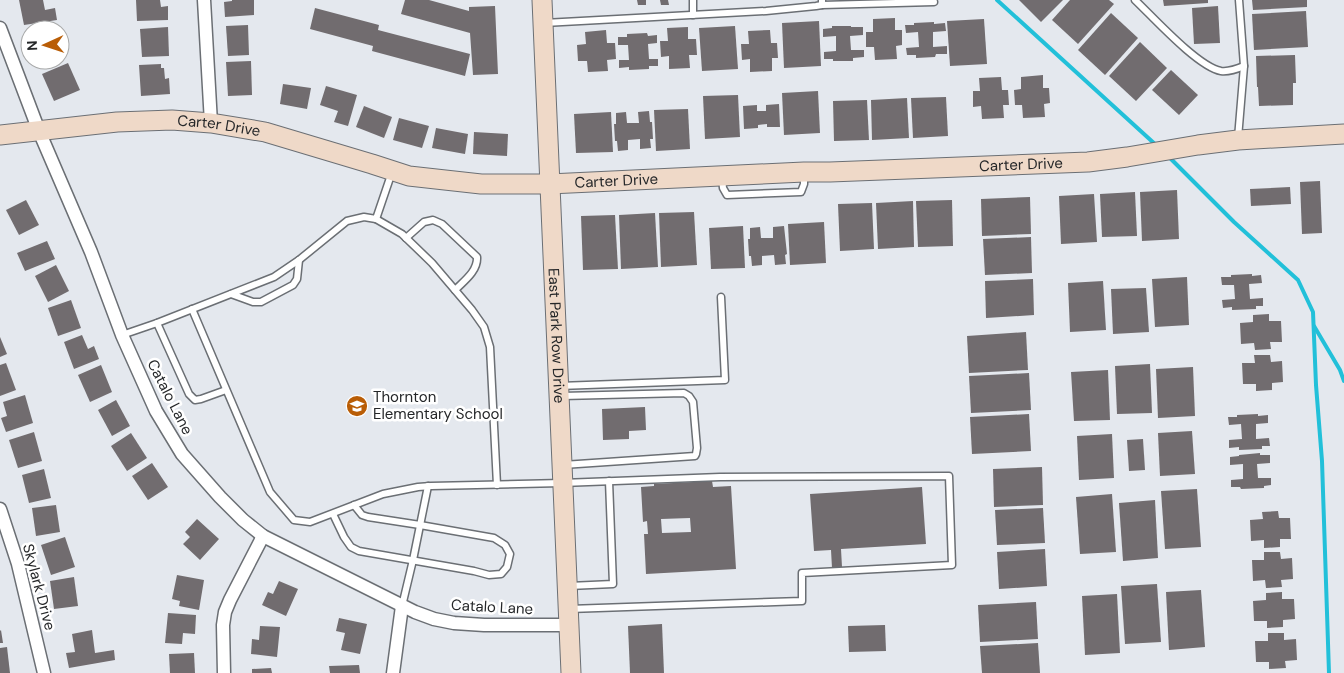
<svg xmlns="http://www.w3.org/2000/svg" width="1344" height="673" viewBox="0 0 1344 673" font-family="'DM Sans',sans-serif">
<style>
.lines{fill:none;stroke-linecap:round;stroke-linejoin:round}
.stream{stroke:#22c0d9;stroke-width:4}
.building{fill:#716c6f;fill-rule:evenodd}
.lane-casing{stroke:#6b6f74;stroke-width:9}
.street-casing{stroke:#6b6f74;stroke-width:15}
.secondary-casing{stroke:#6b6f74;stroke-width:21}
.lane{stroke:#fff;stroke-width:6}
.street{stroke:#fff;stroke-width:12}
.secondary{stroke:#efd9c8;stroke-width:19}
.labels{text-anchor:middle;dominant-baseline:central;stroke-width:5;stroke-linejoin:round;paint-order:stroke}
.street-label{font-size:15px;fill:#252729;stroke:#fff}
.poi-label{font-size:15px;fill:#252729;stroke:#fff;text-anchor:start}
</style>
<rect width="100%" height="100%" fill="#e4e8ee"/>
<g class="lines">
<g class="stream">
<polyline points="997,0 1156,145"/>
<polyline points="1169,157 1234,222 1298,280 1313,312 1316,385 1322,461 1329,673"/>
<polyline points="1314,326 1340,370 1344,381"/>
</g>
</g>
<g class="building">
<polygon points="19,0 43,0 45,10 55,8 57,20 24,25"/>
<polygon points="136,0 160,0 161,7 168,6 168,20 137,21"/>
<polygon points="232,0 254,0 254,15 225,17 224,2 232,1"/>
<polygon points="405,0 429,0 469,11 469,7 495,6 498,74 473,75 470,33 401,14"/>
<polygon points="637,0 646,0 646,5 638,5"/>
<polygon points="660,0 668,0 669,5 661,5"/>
<polygon points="1019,0 1063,0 1041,22"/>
<polygon points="1070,0 1109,0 1114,4 1078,44 1052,20"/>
<polygon points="1163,0 1208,0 1208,3 1164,6"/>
<polygon points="1252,0 1307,0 1307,7 1253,10"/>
<polygon points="1218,6 1220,43 1194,44 1192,8"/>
<polygon points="315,8 379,25 378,30 470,54 465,76 372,51 373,46 310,29"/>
<polygon points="1306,11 1308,47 1254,50 1252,14"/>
<polygon points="1111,13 1138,38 1105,75 1078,50"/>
<polygon points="895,18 895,30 902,30 902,45 896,46 897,59 875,60 874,47 866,47 866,32 873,32 873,19"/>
<polygon points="984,19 987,64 950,66 947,21"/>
<polygon points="819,21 821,66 784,68 782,23"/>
<polygon points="934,22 934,24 945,23 946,31 933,32 933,47 947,46 947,54 936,54 935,57 916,58 916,55 907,55 906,48 919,47 918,32 906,33 905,25 914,25 914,23"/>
<polygon points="248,25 249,55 228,56 226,26"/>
<polygon points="54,26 55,30 43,30 43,29"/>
<polygon points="735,26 738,69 702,71 699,28"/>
<polygon points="832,26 851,26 851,27 863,27 863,35 850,36 851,50 864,50 864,57 853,58 853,61 833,61 833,59 824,59 824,52 836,51 836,36 823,37 823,29 832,28"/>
<polygon points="168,27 169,56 142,57 140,29"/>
<polygon points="688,27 688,39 696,39 697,55 689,55 690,68 669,69 669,56 661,57 660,41 668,41 667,28"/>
<polygon points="606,30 607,43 615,43 616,59 607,60 608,71 588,72 587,61 578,61 577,45 586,44 585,32"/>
<polygon points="770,30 771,43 777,43 778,58 772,58 772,71 750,72 750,59 742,60 741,44 749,44 748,31"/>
<polygon points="647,33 648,36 657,35 657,43 648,44 649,59 658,59 658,66 649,66 649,69 629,70 629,67 619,68 619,60 629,60 628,45 618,45 618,37 627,37 627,34"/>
<polygon points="1140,42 1167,68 1136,101 1109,76"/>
<polygon points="1295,55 1296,83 1293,83 1293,105 1259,106 1258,87 1257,87 1256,56"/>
<polygon points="251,61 252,95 228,96 226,62"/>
<polygon points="68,63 80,90 54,101 42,74"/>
<polygon points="161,64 161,68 164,68 165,79 169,78 170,94 141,96 139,65"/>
<polygon points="1171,70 1198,95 1179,115 1152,90"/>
<polygon points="1043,75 1043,88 1049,88 1050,103 1044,104 1045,117 1023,118 1022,105 1015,105 1014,90 1021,89 1021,77"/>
<polygon points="1001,77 1002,90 1008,90 1009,105 1003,105 1004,118 982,119 981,106 973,107 973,91 980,91 979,78"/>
<polygon points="283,84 311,88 307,109 280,104"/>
<polygon points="326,86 357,95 348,126 334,122 338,111 320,105"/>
<polygon points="818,91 820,133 784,135 782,93"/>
<polygon points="738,95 740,137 705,139 703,96"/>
<polygon points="946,97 948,136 913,138 911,98"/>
<polygon points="907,98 909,138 872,140 871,100"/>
<polygon points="867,100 869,140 834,141 833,101"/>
<polygon points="779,104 780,127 767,127 767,124 758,125 758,128 744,129 743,106 757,105 757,111 766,111 766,105"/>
<polygon points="364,106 392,117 384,138 356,127"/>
<polygon points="688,109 690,149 656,151 654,110"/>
<polygon points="649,111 650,122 652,122 653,139 650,139 651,148 640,149 640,139 628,140 628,150 618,151 617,141 615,141 614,124 616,124 616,113 626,112 627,123 639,123 638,112"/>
<polygon points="611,112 613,152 576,153 574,114"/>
<polygon points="399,118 429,126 422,148 393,140"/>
<polygon points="436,128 468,134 465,154 432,148"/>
<polygon points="474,132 508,134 507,156 473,154"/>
<polygon points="1320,181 1322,233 1302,234 1300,182"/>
<polygon points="1290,187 1291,204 1251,206 1250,189"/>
<polygon points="1177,190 1179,239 1142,241 1140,192"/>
<polygon points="1135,192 1137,236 1102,237 1100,194"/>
<polygon points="1094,194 1097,242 1061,244 1059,196"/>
<polygon points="1030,197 1031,234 982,236 981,199"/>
<polygon points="26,200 39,225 19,235 6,210"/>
<polygon points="952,200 953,246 918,247 916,201"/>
<polygon points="913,201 914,247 878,249 876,203"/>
<polygon points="872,203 874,249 840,251 838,204"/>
<polygon points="694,212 697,265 661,267 659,213"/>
<polygon points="655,213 658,267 621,269 619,215"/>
<polygon points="615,215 618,269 583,270 581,216"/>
<polygon points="824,222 826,263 790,265 788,224"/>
<polygon points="743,226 745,268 711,269 709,228"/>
<polygon points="784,226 787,254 785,255 786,264 775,265 774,255 762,256 762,265 752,266 751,256 749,256 748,239 750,239 750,228 760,227 761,238 773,238 773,227"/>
<polygon points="1031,237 1032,273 985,275 983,239"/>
<polygon points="47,241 55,259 25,271 17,253"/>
<polygon points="56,265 69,291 48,302 35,276"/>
<polygon points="1252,274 1252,276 1261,275 1262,283 1249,284 1250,299 1263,298 1263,306 1256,306 1256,309 1232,310 1232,307 1223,308 1222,300 1235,299 1234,285 1222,285 1221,277 1231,277 1231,275"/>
<polygon points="1187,277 1189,325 1155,327 1152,279"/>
<polygon points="1033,279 1034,315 986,318 985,281"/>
<polygon points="1103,281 1106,330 1070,332 1068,283"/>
<polygon points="1146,288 1149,332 1113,334 1111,289"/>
<polygon points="71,300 81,328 58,336 48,308"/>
<polygon points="1269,314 1269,321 1281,321 1282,342 1270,342 1271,349 1255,350 1254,343 1241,344 1240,323 1253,322 1253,315"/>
<polygon points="1026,332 1028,370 969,373 967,336"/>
<polygon points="82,335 88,349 94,346 99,359 74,369 64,342"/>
<polygon points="0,337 7,354 0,357"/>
<polygon points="1254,355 1270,355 1271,362 1282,361 1283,382 1272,383 1272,390 1256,391 1256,384 1243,384 1242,363 1255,363"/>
<polygon points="6,363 16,390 0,396 0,365"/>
<polygon points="1150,364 1152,413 1117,414 1115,366"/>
<polygon points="101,365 112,392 90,402 78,375"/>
<polygon points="1193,367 1195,416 1158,418 1156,369"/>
<polygon points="1108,370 1110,420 1074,421 1071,372"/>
<polygon points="1029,373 1031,410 971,413 969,376"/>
<polygon points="25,395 33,423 6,432 1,418 7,416 3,402"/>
<polygon points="116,400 130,426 112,436 98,410"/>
<polygon points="645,407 646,430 629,431 629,439 603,440 602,409"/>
<polygon points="1029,414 1031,451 972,454 970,417"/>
<polygon points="1258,414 1258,416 1268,415 1268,423 1256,424 1256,439 1269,438 1270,446 1262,446 1262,449 1239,450 1239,447 1229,448 1229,440 1242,439 1241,424 1229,425 1228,417 1237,417 1237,415"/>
<polygon points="1192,431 1195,474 1160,476 1158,433"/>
<polygon points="34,432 42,461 18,468 9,440"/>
<polygon points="131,433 147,458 127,471 111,446"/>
<polygon points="1112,434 1114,478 1079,480 1077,436"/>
<polygon points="1143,439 1145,470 1129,471 1127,440"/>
<polygon points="1260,453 1260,455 1270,455 1270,463 1257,464 1258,478 1271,478 1271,485 1264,486 1264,488 1241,489 1240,487 1231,487 1231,480 1243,479 1243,464 1230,465 1230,457 1239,456 1239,455"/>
<polygon points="152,463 168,487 148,500 132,476"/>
<polygon points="1042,467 1043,505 994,507 993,469"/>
<polygon points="44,469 51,498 29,503 22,475"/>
<path d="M712 481 713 487 731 486 736 569 646 574 644 534H648L647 521 643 522 641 487 654 486V484ZM690 518 691 532 662 533 661 519Z"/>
<polygon points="922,487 926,544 841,549 842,567 832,568 831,550 814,551 810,494"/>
<polygon points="1197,489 1201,547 1165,549 1161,491"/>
<polygon points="1112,494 1116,552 1080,554 1076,497"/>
<polygon points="1155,500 1158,558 1123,561 1119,503"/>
<polygon points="56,505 60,532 36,536 32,508"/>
<polygon points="1043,508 1045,543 997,545 995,510"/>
<polygon points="1278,511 1279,518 1290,518 1291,539 1280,539 1280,547 1264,548 1264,540 1251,541 1250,520 1263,519 1262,512"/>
<polygon points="197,519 219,539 200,560 183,544 190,537 185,532"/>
<polygon points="65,537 75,567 51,575 41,545"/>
<polygon points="1045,549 1047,586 999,589 997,552"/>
<polygon points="1264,552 1280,552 1281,559 1292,558 1293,579 1281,580 1282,587 1266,588 1265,580 1253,581 1252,560 1264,560"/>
<polygon points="177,575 204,580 199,610 179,606 180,601 172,599"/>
<polygon points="74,577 78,606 54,609 50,581"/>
<polygon points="279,581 298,589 286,616 262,605 268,592 273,594"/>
<polygon points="1157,584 1161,642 1125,644 1121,586"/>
<polygon points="1201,590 1205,647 1169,650 1166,592"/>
<polygon points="1282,592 1282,599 1294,599 1295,619 1283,620 1283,627 1267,628 1267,621 1254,621 1253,601 1266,600 1266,593"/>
<polygon points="1117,594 1120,653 1085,655 1082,596"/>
<polygon points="1036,602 1038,639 980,642 978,605"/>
<polygon points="168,613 196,615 195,634 183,633 182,644 165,643"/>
<polygon points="339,618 367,624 360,654 341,650 345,633 336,631"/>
<polygon points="662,624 664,673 630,673 628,626"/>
<polygon points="885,625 886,651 849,652 848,626"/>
<polygon points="260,626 280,627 277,657 251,654 252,639 259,640"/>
<polygon points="1,630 3,643 0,643 0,631"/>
<polygon points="92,630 95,653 114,650 115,660 69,668 66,653 75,652 72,634"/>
<polygon points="1268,633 1284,633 1284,640 1296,639 1297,660 1285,661 1286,668 1269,669 1269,662 1256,662 1255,641 1268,641"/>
<polygon points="1038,643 1040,673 982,673 980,646"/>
<polygon points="7,647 10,673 0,673 0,648"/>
<polygon points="194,653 195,673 170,673 169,654"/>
<polygon points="359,665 360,673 330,673 329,666"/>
<polygon points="271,668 272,673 252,673 252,669"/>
</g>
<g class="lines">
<g class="lane-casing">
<g id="lane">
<polyline points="693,0 693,15"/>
<path d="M1135 0C1153 17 1198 67 1221 71 1229 72 1237 69 1244 66"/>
<polyline points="822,5 934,2"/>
<polyline points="544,23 766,11 816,6 822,5 822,0"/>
<polyline points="1238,138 1244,66 1239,0"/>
<polyline points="722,178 723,188 727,195 801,192 804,184 804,175"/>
<polyline points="376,219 402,234 432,263 472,310 484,327 490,347 497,485"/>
<path d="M406 238 424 222 433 220 442 224 477 257C478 271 464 281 455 290"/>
<polyline points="231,294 253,302 261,302 293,285 297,279 299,260"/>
<polyline points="192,309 270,492 294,520 310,522 383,494 418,487 431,486 562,483 720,477 949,476 952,565 802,573 802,601 569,609"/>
<polyline points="157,323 189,394 195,400 201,399 226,390"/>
<polyline points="122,335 157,323 274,277 299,260 347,221 364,217 376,219 392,172"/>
<polyline points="559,386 725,380 721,297"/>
<polyline points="562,396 684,393 689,396 693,402 697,448 696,454 695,456 563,465"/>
<polyline points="333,514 344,537 351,547 359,551 474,571 489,575 501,574 507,567 510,554 505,545 494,538 420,525 368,517 362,515 354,505"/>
<polyline points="569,586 613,584 609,481"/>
<polyline points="402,606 413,560 428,486"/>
</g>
</g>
<g class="street-casing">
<g id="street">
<polyline points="204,0 211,123"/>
<polyline points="0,28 39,131 91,252 122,335 156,411 182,454 220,497 243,520 263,536 415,612 434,619 454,623 484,625 569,625"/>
<polyline points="0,509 18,564 44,673"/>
<polyline points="224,673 223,625 225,612 230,600 263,536"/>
<polyline points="393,673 402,606"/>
</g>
</g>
<g class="secondary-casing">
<g id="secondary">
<path id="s1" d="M542 0 571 673"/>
<path id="s2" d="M0 135 117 122 172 120 211 123 265 132 372 164 409 176 481 184H549L804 172H830L1088 162 1127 157 1198 145 1238 140 1344 134"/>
</g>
</g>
<use href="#lane" class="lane"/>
<use href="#street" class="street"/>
<use href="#secondary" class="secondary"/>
</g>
<defs>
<g id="school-disc" transform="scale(1.125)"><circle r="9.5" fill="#b95d06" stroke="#fff"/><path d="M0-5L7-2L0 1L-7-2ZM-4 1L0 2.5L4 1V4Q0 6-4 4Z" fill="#fff"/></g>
</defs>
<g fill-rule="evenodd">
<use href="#school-disc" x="357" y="406"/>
</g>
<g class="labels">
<g class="street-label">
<text stroke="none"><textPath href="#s2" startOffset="220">Carter Drive</textPath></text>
<text stroke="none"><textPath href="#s2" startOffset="1030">Carter Drive</textPath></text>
<text stroke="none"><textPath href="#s2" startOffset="625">Carter Drive</textPath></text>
<text stroke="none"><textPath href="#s1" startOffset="336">East Park Row Drive</textPath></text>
<text transform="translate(170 397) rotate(63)">Catalo Lane</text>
<text transform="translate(39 587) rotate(75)">Skylark Drive</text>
<text transform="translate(492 607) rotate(3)">Catalo Lane</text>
</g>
<g class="poi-label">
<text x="373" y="397">Thornton<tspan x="373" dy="17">Elementary School</tspan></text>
</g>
</g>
<g transform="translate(45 45) rotate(267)"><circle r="24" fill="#ffffff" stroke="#a8a9a9"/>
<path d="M0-4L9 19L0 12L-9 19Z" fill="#b95d06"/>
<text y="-8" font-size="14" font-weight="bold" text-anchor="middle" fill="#252729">N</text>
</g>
</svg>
